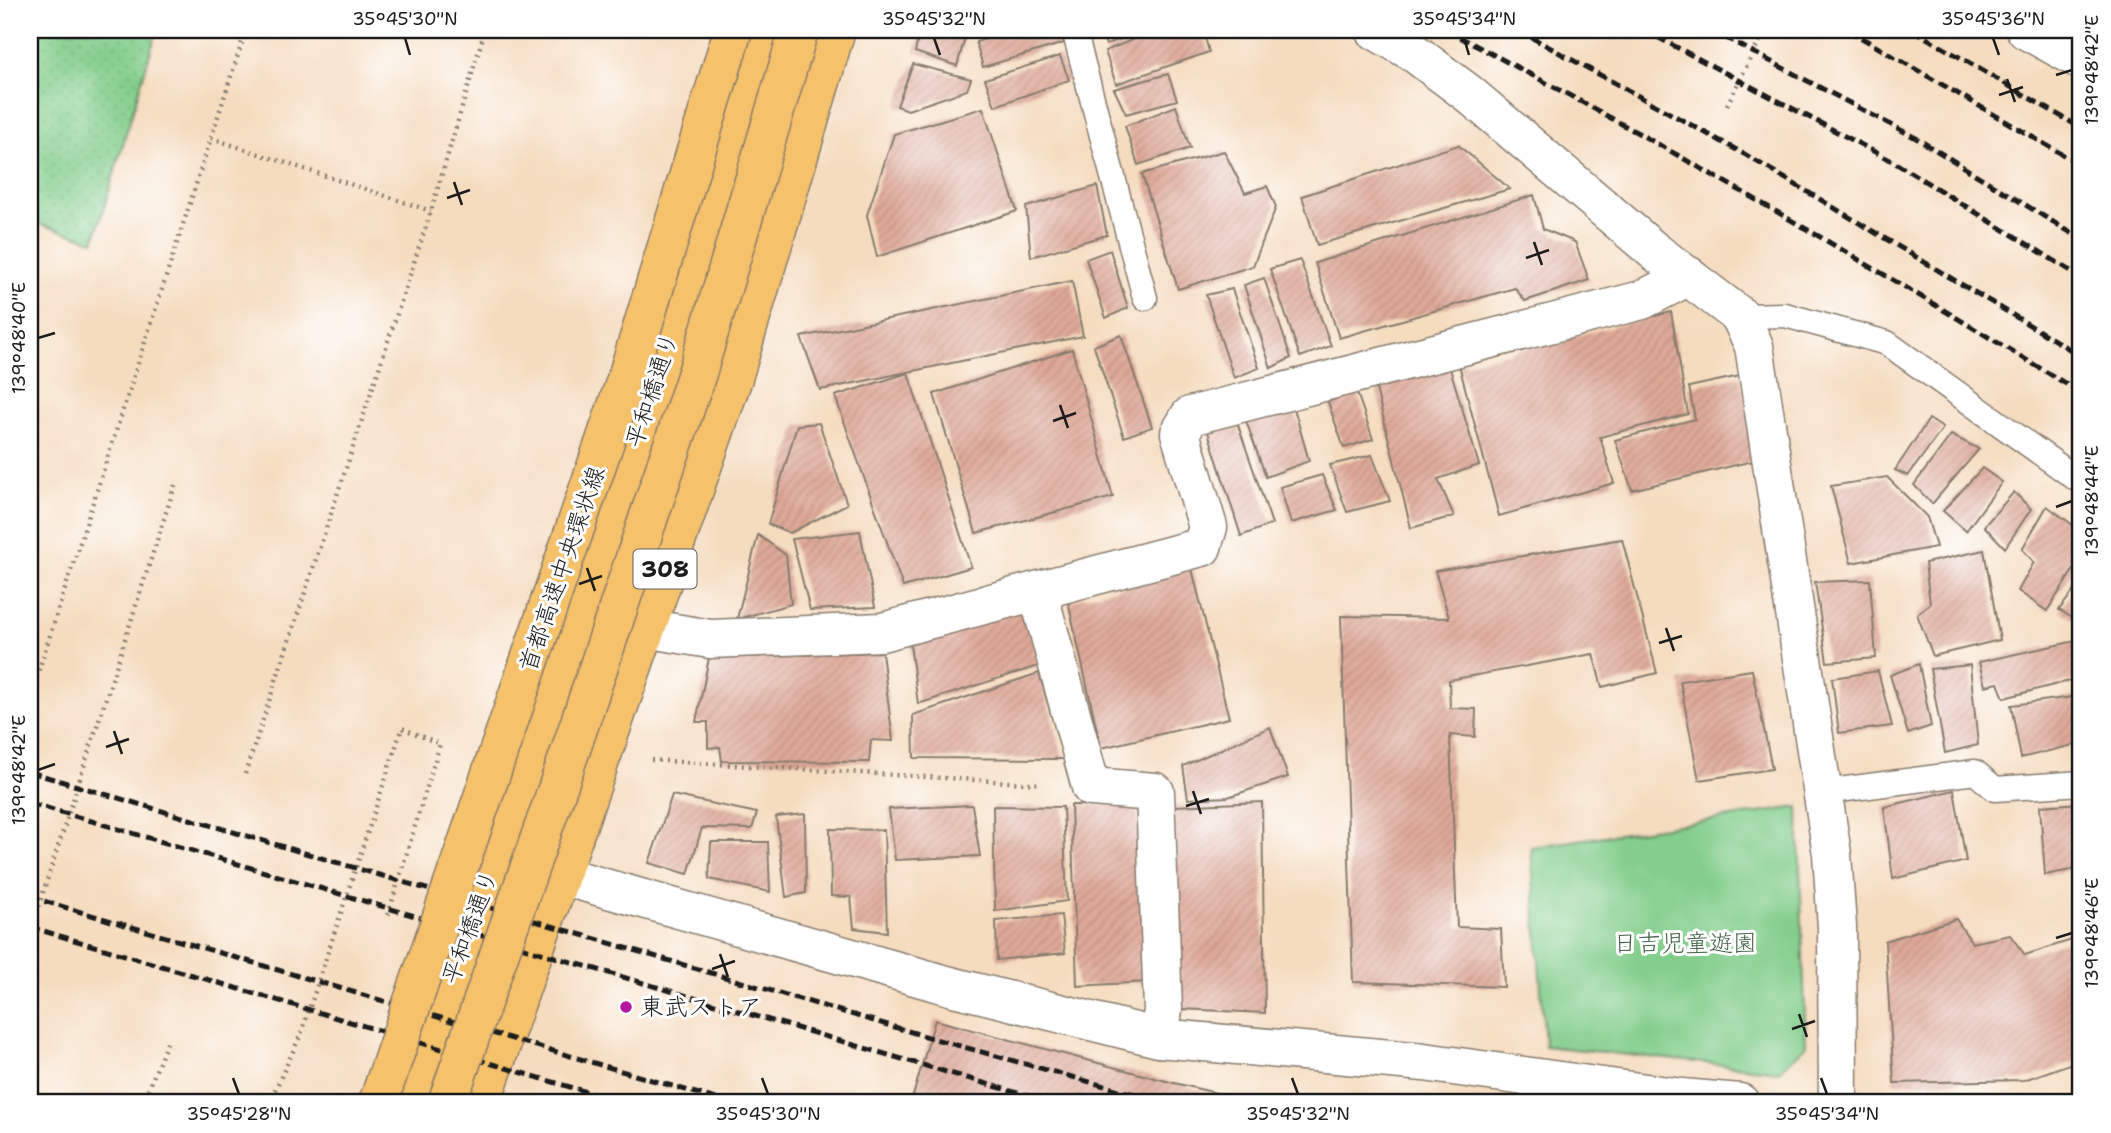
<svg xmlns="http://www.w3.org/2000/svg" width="2111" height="1133" viewBox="0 0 2111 1133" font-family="'Shantell Sans','Klee One',sans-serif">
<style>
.grass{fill:url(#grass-dots);stroke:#507554;stroke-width:2}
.park{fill:#83ce8c;stroke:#507554;stroke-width:2}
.building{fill:url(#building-hatch)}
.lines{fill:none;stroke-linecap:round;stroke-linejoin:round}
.service-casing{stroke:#887c6e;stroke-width:27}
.minor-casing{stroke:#887c6e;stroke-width:41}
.primary-casing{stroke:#887c6e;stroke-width:41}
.path{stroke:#887c6e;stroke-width:4.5;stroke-dasharray:2 5;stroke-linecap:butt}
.service{stroke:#fff;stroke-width:24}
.minor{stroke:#fff;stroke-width:38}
.primary{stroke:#f5c16b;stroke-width:38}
.rail{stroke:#1c1c1c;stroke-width:5;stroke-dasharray:10 5;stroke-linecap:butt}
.motorway-bridge-casing{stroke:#887c6e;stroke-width:41;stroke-linecap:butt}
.motorway-bridge{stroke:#f5c16b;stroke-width:38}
.ticks{fill:none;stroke:#1c1c1c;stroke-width:2.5}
.poi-dot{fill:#b5179e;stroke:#fff;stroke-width:2.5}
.labels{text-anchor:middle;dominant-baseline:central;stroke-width:6;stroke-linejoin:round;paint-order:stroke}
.shield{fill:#fff;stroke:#606060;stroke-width:2}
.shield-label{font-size:23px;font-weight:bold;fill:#1c1c1c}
.street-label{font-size:24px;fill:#1c1c1c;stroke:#fff}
.park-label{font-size:24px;fill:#456349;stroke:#fff}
.poi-label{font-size:24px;fill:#1c1c1c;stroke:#fff;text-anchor:start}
.neatline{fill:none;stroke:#1c1c1c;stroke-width:2.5}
.ticks-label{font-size:18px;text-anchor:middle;fill:#1c1c1c}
</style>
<defs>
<pattern id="grass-dots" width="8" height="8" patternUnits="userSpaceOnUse" patternTransform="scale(1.75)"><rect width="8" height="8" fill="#83ce8c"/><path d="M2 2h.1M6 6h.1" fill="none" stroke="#71b078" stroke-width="1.8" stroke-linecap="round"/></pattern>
<pattern id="building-hatch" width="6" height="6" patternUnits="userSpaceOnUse" patternTransform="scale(1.75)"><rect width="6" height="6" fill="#dea897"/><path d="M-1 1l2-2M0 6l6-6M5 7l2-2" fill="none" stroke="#be9082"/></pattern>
</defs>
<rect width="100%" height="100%" fill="#fff"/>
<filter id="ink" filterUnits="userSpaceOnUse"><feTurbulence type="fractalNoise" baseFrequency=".0143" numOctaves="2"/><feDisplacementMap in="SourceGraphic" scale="14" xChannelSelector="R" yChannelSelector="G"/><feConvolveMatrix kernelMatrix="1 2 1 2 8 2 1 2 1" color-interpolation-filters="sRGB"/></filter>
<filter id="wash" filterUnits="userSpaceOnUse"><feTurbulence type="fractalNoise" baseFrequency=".00686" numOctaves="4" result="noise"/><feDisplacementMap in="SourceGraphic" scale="28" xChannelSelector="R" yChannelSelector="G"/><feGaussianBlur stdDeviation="1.57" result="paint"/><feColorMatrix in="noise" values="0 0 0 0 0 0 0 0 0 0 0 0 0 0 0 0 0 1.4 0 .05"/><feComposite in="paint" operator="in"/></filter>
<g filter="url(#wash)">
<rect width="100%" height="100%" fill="#f5dcbf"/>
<polygon class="grass" points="30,30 157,30 94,241 30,221"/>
<polygon class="park" points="1798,807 1806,1046 1779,1071 1545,1046 1531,847"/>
<g id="blocks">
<g class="building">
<polygon points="920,30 954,30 966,34 957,66 915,52"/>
<polygon points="1016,30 1059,30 1064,43 983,67 976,42"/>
<polygon points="1100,30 1143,30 1106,45"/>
<polygon points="1156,30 1203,30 1209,52 1116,84 1105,51"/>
<polygon points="1060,56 1069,80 995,106 985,79"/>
<polygon points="913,64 971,79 967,90 908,110 897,106"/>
<polygon points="1168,74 1177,100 1126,114 1114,89"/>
<polygon points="1176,106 1190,148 1138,165 1125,126"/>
<polygon points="983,108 1017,211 877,257 867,215 894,134"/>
<polygon points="1458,145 1510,189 1317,245 1302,196"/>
<polygon points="1224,151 1245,193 1267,186 1276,207 1253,266 1178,289 1142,174"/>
<polygon points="1097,186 1107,235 1031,257 1026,207"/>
<polygon points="1534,195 1543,229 1575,242 1589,280 1525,301 1515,288 1339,338 1315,263"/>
<polygon points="1110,250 1128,308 1106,318 1086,259"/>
<polygon points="1300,260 1331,346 1300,357 1270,269"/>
<polygon points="1264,278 1291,358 1271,368 1244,285"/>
<polygon points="1072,281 1083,336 820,390 801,337"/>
<polygon points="1232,289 1259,368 1234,378 1206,295"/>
<polygon points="1671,312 1688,414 1600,437 1614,483 1499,516 1459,365"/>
<polygon points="1121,335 1152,427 1124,437 1094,346"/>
<polygon points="1072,349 1113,497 976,533 934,394"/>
<polygon points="1449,365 1479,465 1438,479 1454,516 1411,528 1375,385"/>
<polygon points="908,373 971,567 903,587 835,396"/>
<polygon points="1740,376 1761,459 1632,490 1615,440 1695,419 1689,387"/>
<polygon points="1356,390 1373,439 1344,448 1328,402"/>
<polygon points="1292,401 1309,461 1266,477 1245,418"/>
<polygon points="1929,419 1943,428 1908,476 1895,470"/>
<polygon points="1237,422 1272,524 1241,536 1208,432"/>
<polygon points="819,423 847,504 790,533 768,524 797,425"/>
<polygon points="1951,435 1979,449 1932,504 1914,485"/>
<polygon points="1372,455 1390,501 1347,512 1330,465"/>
<polygon points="1982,468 2002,482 1966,531 1943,511"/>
<polygon points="1322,475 1337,510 1291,523 1280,487"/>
<polygon points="1887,477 1927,517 1936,547 1851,563 1831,486"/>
<polygon points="2014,492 2031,509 2005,548 1984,526"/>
<polygon points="2047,506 2081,531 2081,558 2047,611 2018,591 2034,562 2022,549"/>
<polygon points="860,531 875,607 810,610 792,539"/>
<polygon points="758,535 786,555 791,604 737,619"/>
<polygon points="1622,539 1657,673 1602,687 1593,654 1449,680 1450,708 1476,709 1475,737 1450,735 1457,927 1501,929 1504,987 1353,982 1341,616 1449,618 1435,571"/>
<polygon points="1984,550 2000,640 1933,656 1917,614 1930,604 1925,563"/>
<polygon points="1192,569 1229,718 1101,748 1068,601"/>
<polygon points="1870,580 1876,658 1827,662 1815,582"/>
<polygon points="2081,582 2081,623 2059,610"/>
<polygon points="1028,604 1038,666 918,704 909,637"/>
<polygon points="2080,640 2081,678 2004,698 1998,683 1985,686 1979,662"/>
<polygon points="882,652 893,741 871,740 869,762 722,761 720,747 708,748 708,722 696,722 709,658"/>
<polygon points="1919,664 1931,726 1908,734 1890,675"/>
<polygon points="1970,665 1978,745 1945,753 1930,669"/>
<polygon points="1752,670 1772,769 1699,780 1680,681"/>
<polygon points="1878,671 1892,726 1839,733 1832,678"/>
<polygon points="1039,673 1064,759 914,758 913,715"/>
<polygon points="2081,696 2081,743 2021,758 2011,705"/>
<polygon points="1270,727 1288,777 1228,797 1188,799 1183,766"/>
<polygon points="1954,790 1966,861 1893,879 1884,807"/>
<polygon points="672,795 757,813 752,829 702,828 688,874 649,863"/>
<polygon points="1262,802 1265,1013 1181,1009 1174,806"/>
<polygon points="2081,803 2081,868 2045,875 2040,806"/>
<polygon points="972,805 980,856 895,860 889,809"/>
<polygon points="1071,805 1137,806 1147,982 1077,986"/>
<polygon points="993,806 1063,807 1067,901 995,911"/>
<polygon points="805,814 806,893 786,897 776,817"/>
<polygon points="830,829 884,830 887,932 854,928 851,897 831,896"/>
<polygon points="711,842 768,842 770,892 709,879"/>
<polygon points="1061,915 1065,953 997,960 996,921"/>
<polygon points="1956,919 1972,943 2010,935 2025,955 2081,937 2081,1060 2024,1080 1894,1083 1885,941"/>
<polygon points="935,1020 1170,1082 1258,1103 911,1103"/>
</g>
</g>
</g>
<g filter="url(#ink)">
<use href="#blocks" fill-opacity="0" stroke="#887c6e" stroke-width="2"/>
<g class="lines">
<g class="service-casing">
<g id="service">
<polyline points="1074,30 1145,298"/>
<polyline points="1740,316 1785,315 1887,343 2081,482"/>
<polyline points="1824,792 1975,772 1995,789 2081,783"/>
</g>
</g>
<g class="minor-casing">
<g id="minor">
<polyline points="1375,30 1413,52 1469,94 1653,250 1740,316 1754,346 1832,854 1837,927 1838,1103"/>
<polyline points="2026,30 2081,60"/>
<polyline points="645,628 710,639 882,632 1202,547 1208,527 1180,433 1190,416 1642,300 1689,276"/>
<polyline points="559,875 950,986 1159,1038 1163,1010 1155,792 1091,787 1038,592"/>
<polyline points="1159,1038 1424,1062 1682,1098 1740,1103"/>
</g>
</g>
<g class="primary-casing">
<g id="primary">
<path d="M406 1103C540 751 653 390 763 30"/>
<polyline points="481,1103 733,378 836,30"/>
</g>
</g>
<g class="path">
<polyline points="1727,105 1765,30"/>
<polyline points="211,138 431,211"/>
<polyline points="30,697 246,30"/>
<polyline points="651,760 1041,784"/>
<polyline points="245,774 431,211 485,30"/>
<polyline points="30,933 175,485"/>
<polyline points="143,1103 168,1040"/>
<polyline points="269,1103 301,1034 402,728 440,744 388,915"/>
</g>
<use href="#service" class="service"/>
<use href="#minor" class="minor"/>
<use href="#primary" class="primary"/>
<g class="rail">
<path d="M1446 30C1663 142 1872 266 2081 393"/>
<polyline points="1518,30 1746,155 2081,356"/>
<polyline points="1644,30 1892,161 2081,277"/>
<polyline points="1711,30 1916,138 2081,239"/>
<polyline points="1848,30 2081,165"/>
<polyline points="1913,30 2081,128"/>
<polyline points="30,772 935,1039 1166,1103"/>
<polyline points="30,803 1052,1103"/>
<polyline points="30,897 730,1103"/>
<polyline points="30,927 624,1103"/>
</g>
<g class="motorway-bridge-casing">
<g id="motorway-bridge">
<polyline points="378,1103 628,374 733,30"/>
<polyline points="447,1103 569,755 697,373 799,30"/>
</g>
</g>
<use href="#motorway-bridge" class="motorway-bridge"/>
</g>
</g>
<path class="ticks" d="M405 38 410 55M934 38 940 55M1464 38 1469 55M1993 38 1999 55M2056 75 2072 70M2007 79 2015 102M1999 95 2023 87M454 182 462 205M447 198 470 190M1534 242 1542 265M1526 258 1549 250M38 338 55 333M1060 405 1068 428M1053 421 1076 413M2056 507 2072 501M587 568 595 591M579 584 602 576M1666 628 1674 651M1659 643 1682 636M114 731 122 754M106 747 129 739M38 770 55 764M1193 791 1201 814M1186 806 1209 799M2056 938 2072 933M720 954 728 977M712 969 735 961M1799 1014 1807 1037M1792 1029 1815 1021M233 1078 239 1094M762 1078 768 1094M1292 1078 1298 1094M1821 1078 1827 1094"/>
<circle class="poi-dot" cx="626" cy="1007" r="7"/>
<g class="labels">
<rect class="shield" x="633.5" y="549.5" width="63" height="39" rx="5"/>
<g class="shield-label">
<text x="665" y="569">308</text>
</g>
<g class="street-label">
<text transform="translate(652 390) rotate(-72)">平和橋通り</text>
<text transform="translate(562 569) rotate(-71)">首都高速中央環状線</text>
<text transform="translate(470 927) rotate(-70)">平和橋通り</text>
</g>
<g class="park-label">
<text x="1685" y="943">日吉児童遊園</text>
</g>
<g class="poi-label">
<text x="640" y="1007">東武ストア</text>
</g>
</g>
<rect width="2111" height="1133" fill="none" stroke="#fff" stroke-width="77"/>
<rect x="38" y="38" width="2034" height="1056" class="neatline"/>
<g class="ticks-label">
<text x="405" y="25">35°45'30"N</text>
<text x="934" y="25">35°45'32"N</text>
<text x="1464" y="25">35°45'34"N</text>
<text x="1993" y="25">35°45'36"N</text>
<text transform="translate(2092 70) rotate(-90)" y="6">139°48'42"E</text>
<text transform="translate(19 338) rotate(-90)" y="6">139°48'40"E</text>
<text transform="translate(2092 501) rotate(-90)" y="6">139°48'44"E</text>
<text transform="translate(19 770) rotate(-90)" y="6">139°48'42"E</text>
<text transform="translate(2092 933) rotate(-90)" y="6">139°48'46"E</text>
<text x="239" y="1120">35°45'28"N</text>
<text x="768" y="1120">35°45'30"N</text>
<text x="1298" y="1120">35°45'32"N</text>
<text x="1827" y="1120">35°45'34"N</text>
</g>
</svg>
